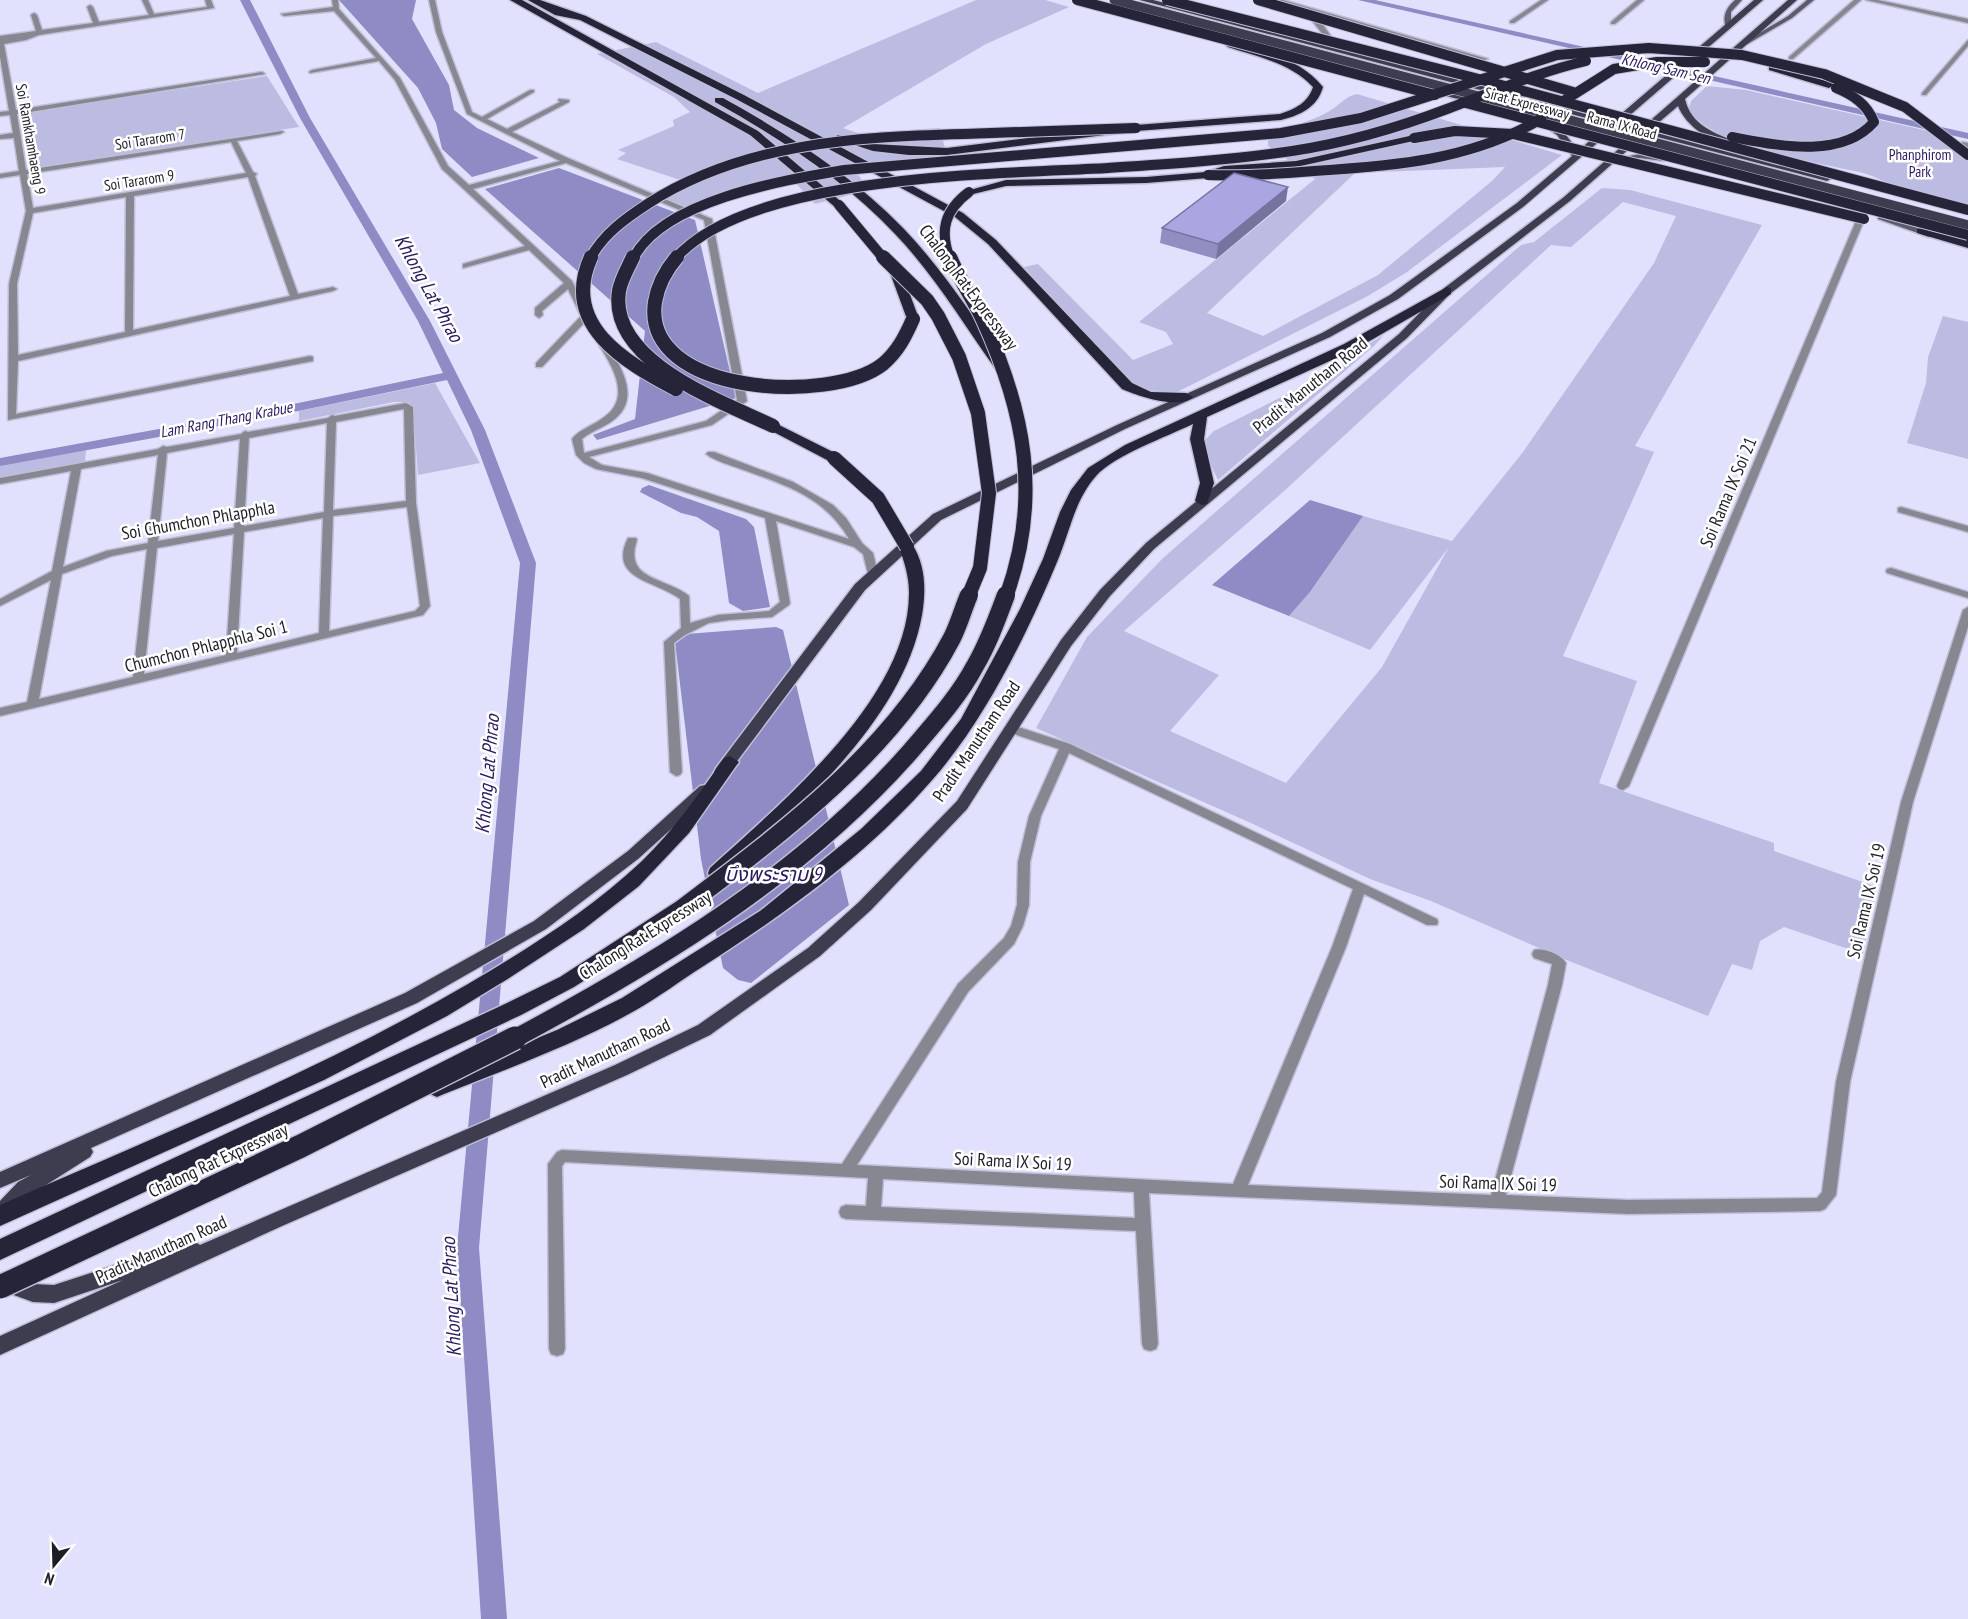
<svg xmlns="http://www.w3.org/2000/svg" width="1968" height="1619" viewBox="0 0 1968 1619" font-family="'PT Sans Narrow','Noto Sans Thai',sans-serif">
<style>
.green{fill:#bcbbe1;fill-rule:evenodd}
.water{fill:#8e8bc5}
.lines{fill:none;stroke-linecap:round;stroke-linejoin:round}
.canal{fill:#8e8bc5;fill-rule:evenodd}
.street-casing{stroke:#bebed7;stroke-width:3}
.secondary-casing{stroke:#bebed7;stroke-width:3}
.primary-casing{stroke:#bebed7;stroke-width:3}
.highway-casing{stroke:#bebed7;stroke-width:3}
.street{fill:#878792;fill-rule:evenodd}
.secondary{fill:#5c5b6b;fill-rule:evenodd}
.primary{fill:#3e3d50;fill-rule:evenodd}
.highway{fill:#252438;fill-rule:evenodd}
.primary-bridge-casing{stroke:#bebed7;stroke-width:10;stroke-linecap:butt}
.highway-bridge-far3-casing{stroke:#bebed7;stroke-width:12;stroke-linecap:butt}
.highway-bridge-far2-casing{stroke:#bebed7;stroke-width:16;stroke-linecap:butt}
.highway-bridge-far1-casing{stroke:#bebed7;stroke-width:21;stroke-linecap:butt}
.highway-bridge-casing{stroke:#bebed7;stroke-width:26;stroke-linecap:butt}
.primary-bridge{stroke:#3e3d50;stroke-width:9}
.highway-bridge-far3{stroke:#252438;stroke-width:10}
.highway-bridge-far2{stroke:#252438;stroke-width:14}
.highway-bridge-far1{stroke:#252438;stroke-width:18}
.highway-bridge{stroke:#252438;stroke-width:23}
.wall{fill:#918fc2}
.shaded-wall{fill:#76749e}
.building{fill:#a9a6e1;stroke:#76749e;stroke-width:1.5}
.labels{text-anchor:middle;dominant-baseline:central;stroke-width:5;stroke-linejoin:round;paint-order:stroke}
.far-street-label{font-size:15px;fill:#1e1e28;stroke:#fff}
.far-park-label{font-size:15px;fill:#2a1b60;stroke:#fff}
.far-water-label{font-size:16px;font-style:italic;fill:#291b5f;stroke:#fff}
.street-label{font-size:18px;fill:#1e1e28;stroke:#fff}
.water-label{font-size:20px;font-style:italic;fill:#291b5f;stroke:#fff}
</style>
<rect width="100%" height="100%" fill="#e1e1fd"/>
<g class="green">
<polygon points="976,0 1045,0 1069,7 986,44 843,128 858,133 940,128 947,157 852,166 869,190 815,204 790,177 690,208 652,193 680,180 617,159 626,153 618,150 674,126 673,120 690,112 674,97 597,54 656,42 758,93"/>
<polygon points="267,76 299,127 32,169 16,114"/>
<path d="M1707 86 1746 90 1933 132 1968 160V209C1947 203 1926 198 1906 191 1891 186 1878 177 1863 173 1824 164 1706 145 1689 108L1691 101Z"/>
<path d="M1357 94 1562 155 1407 272 1368 296 1177 392 1144 390 1129 382 1024 267 1038 264 1133 360 1173 344 1166 332 1139 322 1315 179 1268 146V132C1288 128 1306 123 1326 113 1337 108 1345 96 1357 94ZM1505 167 1492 181 1378 275 1263 336 1207 313 1355 173Z"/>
<path d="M1602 188 1630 190 1762 225 1635 446 1654 452 1563 656 1637 681 1599 783 1774 843V851L1877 887 1863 954 1784 927 1760 941 1752 970 1732 964 1708 1016 1569 961 1431 901 1370 879 1251 823 1036 728 1087 637 1163 558 1521 245 1534 242ZM1623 202 1676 216 1654 263 1523 452 1452 541 1363 516 1310 592 1289 616 1370 650 1449 547 1382 667 1286 783 1170 731 1219 675 1124 631 1283 492 1551 245 1571 247Z"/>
<polygon points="1943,316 1968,322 1968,459 1907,443 1926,383 1928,357"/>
<polygon points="1384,335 1374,346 1218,480 1204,451 1204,441 1214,431 1339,368 1357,351"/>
<polygon points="435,383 480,463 418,475 413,408 408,402 394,402 299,421 299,411"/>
<polygon points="86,450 85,462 0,477 0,465"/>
</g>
<g class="water">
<polygon points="339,0 416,0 412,19 449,85 454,110 477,128 539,158 472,177 442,149 436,123 418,88"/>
<polygon points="559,168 695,220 736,398 597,440 593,435 635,419 645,331 485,189"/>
<polygon points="649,485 746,519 754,527 770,607 743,611 729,603 719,531 697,517 681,513 640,492 642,488"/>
<polygon points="1310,500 1363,516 1310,592 1289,616 1212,585"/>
<polygon points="776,627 783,630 849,905 751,983 738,980 723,968 701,859 675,642 686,634"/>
</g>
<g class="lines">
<g class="canal">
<polygon points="240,0 250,0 310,118 430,321 485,430 536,563 479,1248 507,1619 481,1619 457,1248 520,563 471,430 447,380 279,415 0,466 0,458 279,407 443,373 418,321 300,118"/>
<polygon points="1358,0 1375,0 1968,133 1968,139"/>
</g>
<g class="street-casing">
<g id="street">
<path d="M142 0H148L154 14 207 7 205 0H211L214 8 39 35 26 40 4 44 16 110 262 72 265 74 17 114 26 170 282 131 284 132 280 134 237 141 253 172 257 174 255 176 298 294 333 287 337 289 333 291 18 361 16 414 310 356 313 357V361L8 420 9 284 26 211 20 175 0 178V174L19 171 14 138 0 139V135L13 133 10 115 0 116V112L9 111 0 57V36L36 31 31 15 34 13 37 15 42 30 93 23 87 7 90 5 93 7 99 22 149 15ZM231 142 246 173 33 208 27 174ZM248 177 290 296 133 330 134 196ZM126 197 125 332 18 355 17 284 33 213Z"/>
<path d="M332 0H338L339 9 400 78 448 166 469 185 560 161 467 114 436 32 429 0H435L442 32 472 112 482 117 530 90H534V92L487 119 507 129 560 102 558 100 559 99 569 100V102L512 132 570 159 712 219 747 401 712 425 589 457 602 465 647 473 849 539C824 496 785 485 741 469 730 465 715 461 706 454L708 452H714L793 482 833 505 846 518 862 543 873 553 878 574 873 577 868 574 863 554 854 547 776 521 790 603 789 605 772 617 730 620 709 623 685 635 674 643 682 772 680 775 676 776 670 772 664 642 681 628 680 599C658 581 607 580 628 538H636L637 540C623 581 666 577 689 596L690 623 718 615 769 611 780 602 765 518 642 478 596 469 584 463 576 455 572 439C580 429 590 427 600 420 634 400 613 367 597 342L601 339 604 340C618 361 641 395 617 417 607 427 592 430 582 439L584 453 706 421 737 400 704 220 566 163 473 189 572 281 588 314V319L542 367H536V363L581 316 568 289 542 311 543 315 539 318 535 315V308L564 283 529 250 463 268V264L525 246 442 169 395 80 379 61 310 73 309 72 312 70 376 58 334 11 284 16 281 14 333 7Z"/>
<polygon points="1274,0 1283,0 1488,59 1483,60 1308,11 1321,22 1340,49 1335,50 1310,18 1296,9"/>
<polygon points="1541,0 1548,0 1514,23 1510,23 1510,21"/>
<polygon points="1637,0 1644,0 1615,24 1611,24 1611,22"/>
<polygon points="1854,0 1861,0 1793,59 1789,59 1789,57"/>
<polygon points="1866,0 1878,0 1968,19 1968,23"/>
<polygon points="1968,40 1968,46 1926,95 1922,95 1922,93"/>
<polygon points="1962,142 1968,143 1968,149 1962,146"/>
<polygon points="1861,209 1868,211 1629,786 1623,790 1619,789 1617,786"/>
<path d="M406 403 413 407 416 503 430 606 423 615 0 716V708L27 702 51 580 0 606V599L52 571 71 471 0 484V478L158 449 163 446 167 447 241 434 245 431 248 432 328 418 332 415 335 416ZM404 409 406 501 333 510 336 422ZM327 423 324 512 244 526 249 438ZM240 439 234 528 158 541 167 453ZM158 455 148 543 106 551 63 567 81 469ZM407 507 420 606 415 611 329 631 333 516ZM323 518 319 633 237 653 244 532ZM234 534 226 655 144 674 157 548ZM147 549 133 677 39 699 62 574 112 556Z"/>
<polygon points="1901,507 1968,526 1968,532 1898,512 1898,508"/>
<polygon points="1891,568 1968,592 1968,598 1887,573 1886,571 1887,569"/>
<path d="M1968 607V627L1913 802 1850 1082 1836 1195 1825 1209 1820 1211 1628 1214 1149 1193 1158 1344 1156 1349 1150 1351 1144 1349 1142 1344 1136 1231 846 1219 841 1217 839 1212 841 1207 846 1205 866 1206 868 1178 565 1162 562 1166 565 1349 563 1354 557 1356 551 1354 549 1349 548 1164 557 1152 562 1150 842 1164 958 984 1004 938 1011 926 1017 905 1018 862 1029 816 1059 749 1008 732 1006 729 1012 725 1070 744 1437 919 1438 922 1437 925H1427L1364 894 1346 947 1248 1185 1491 1195 1548 985 1552 964 1534 958 1532 954 1534 950C1545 948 1560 954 1566 963L1562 985 1506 1195 1628 1200 1817 1198 1822 1192 1836 1082 1901 802 1963 610ZM1069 753 1353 889 1332 947 1233 1184 857 1165 968 992 1014 944 1023 926 1029 905 1030 862 1041 816ZM883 1179 1134 1192 1135 1218 881 1207Z"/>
</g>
</g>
<g class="secondary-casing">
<g id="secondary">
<path d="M1735 0H1742L1731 12V27L1726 28C1722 16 1726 8 1735 0Z"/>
<polygon points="1807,0 1814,0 1792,18 1744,46 1739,45 1788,16"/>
<polygon points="1640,154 1668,159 1664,161 1640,158 1613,162 1609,160"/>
<polygon points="1878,215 1884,215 1936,235 1929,237 1878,219"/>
</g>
</g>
<g class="primary-casing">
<g id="primary">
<path d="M1140 0H1153L1614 120 1754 0H1763L1622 122 1643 127 1788 0H1797L1685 99C1691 125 1715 134 1738 142V146C1716 147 1686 127 1678 106L1651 129 1832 178 1827 181 1646 134 1570 201 1451 293 1407 338 1154 549 1110 596 1071 646 967 809 871 910 820 956 710 1035 627 1075 282 1226 0 1355V1336L123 1280 54 1303 33 1302 0 1290V1274L3 1273 33 1284 54 1285 192 1240 200 1245 615 1065 698 1025 808 948 859 902 957 801 1061 640 1100 590 1146 543 1399 334 1443 289 1564 197 1638 132 1617 126 1523 207 1398 299 1330 337 1125 429 941 520 865 590 726 776H716L714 772 716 768 855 584 933 514 1117 425 1322 333 1390 295 1517 203 1572 156 1557 135 1541 124V120C1557 119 1569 139 1578 151L1609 124Z"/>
<polygon points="1431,86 1483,100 1484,102 1480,105 1428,91 1427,89"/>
<polygon points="705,785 712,790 710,794 638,859 546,929 417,1003 91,1148 93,1152 90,1157 32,1194 7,1219 0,1221 0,1201 18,1182 31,1175 0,1188 0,1172 405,993 534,921 628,851 700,786"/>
</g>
</g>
<g class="highway-casing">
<g id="highway">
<polygon points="510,0 522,0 758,131 845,205 835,207 750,135"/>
<path d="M528 0H540L586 16 744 95 963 213 996 240 1132 383 1151 392 1186 393 1193 397C1179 410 1138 396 1122 389L988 244 955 217 736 99 580 20 555 15Z"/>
<path d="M1231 42C1264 51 1301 59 1323 87 1317 108 1300 115 1281 120L1136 131 947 155H909L873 151 833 138 838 135 873 144 947 148 1136 125 1280 114C1295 109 1308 103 1313 87 1291 63 1258 57 1228 47L1226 45Z"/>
<polygon points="1772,65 1833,83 1834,85 1829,88 1769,70 1769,66"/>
<path d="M715 98H723C788 134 852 175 904 229 944 271 976 321 1009 368L1007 371H997C964 325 935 276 896 235 845 180 781 139 715 102Z"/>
<polygon points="1414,135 1418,136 1418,140 1296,167 1226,172 1208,178 1146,183 1006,186 969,195 963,192 1006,180 1146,177 1206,172 1224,166 1296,161"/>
<polygon points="1921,228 1968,240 1968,248 1917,233 1917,229"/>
<polygon points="895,266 901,270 919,319 917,322 909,322 907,319 889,270"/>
<path d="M1447 287 1451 288V294L1354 350 1207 417 1204 439 1214 483 1207 504 1202 505 1195 501 1200 483 1190 439 1193 424C1166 437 1115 455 1096 476 1074 501 1070 532 1057 562 1027 634 985 720 933 779 868 854 785 914 702 967 680 981 659 997 636 1010 576 1044 509 1068 444 1094L437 1097 430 1094 426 1088 430 1082 557 1030 622 998 760 911 861 829 921 771 961 719 1020 609 1043 559 1060 512 1071 490 1088 468 1125 445 1344 344Z"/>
<polygon points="773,422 839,455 841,458 839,461 829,461 768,429 766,426"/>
<path d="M907 542 912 544C926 565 926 591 922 615 903 721 798 808 724 878H710L708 873 710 868C781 803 910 697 909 592 909 576 904 561 899 547Z"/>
<path d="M730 756 739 762 736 766 689 833 639 886 584 929 506 980 447 1016 324 1080 0 1226V1205C158 1136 319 1071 468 984 529 948 590 910 642 861 674 830 699 794 724 758Z"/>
<polygon points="691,892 698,894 700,899 687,915 574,987 521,1015 0,1260 0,1239 507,1003 560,977"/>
</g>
</g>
<use href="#street" class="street"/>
<use href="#secondary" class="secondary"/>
<use href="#primary" class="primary"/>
<use href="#highway" class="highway"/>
<g class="primary-bridge-casing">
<polyline id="primary-bridge" points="1114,0 1968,225"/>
</g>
<g class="highway-bridge-far3-casing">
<g id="highway-bridge-far3">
<polyline points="1077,0 1435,95"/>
<polyline points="1167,0 1471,77 1968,210"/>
<polyline points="1258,0 1573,92"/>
<polyline points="1565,100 1614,69 1657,62 1705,62"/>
<polyline points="1462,102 1968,235"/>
<path d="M1732 137C1776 145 1841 160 1874 122 1867 104 1853 95 1836 88"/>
<polyline points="1414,138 1455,131 1513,134 1864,219"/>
<path d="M1208 175C1243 176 1279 174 1314 171 1394 166 1471 160 1541 119"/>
<polyline points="839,205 884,259"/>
<path d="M590 259C603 234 626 218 649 203 743 143 855 137 964 134 1021 132 1079 130 1136 128"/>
<path d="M633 259C662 200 785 180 844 170L1281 133 1361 118 1557 55 1649 48 1742 55 1824 74 1905 107 1968 155"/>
<path d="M675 259C748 174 1000 174 1108 168 1169 164 1231 160 1292 151 1345 143 1397 128 1447 109 1493 92 1538 72 1586 61"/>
<path d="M950 259C939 230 945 210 969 192"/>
</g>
</g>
<g class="highway-bridge-far2-casing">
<g id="highway-bridge-far2">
<path d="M591 257C560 325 625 362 676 389"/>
<path d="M633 257C628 268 621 279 619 291 608 362 723 402 773 426"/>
<path d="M677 257C665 271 658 284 655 302 641 395 831 405 883 364 898 351 905 337 913 319"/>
<polyline points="883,257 927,300 938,316 959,357 978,413 989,493 980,568 968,597"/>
<path d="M950 257C959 279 972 297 982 318 1025 411 1042 498 1006 597"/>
<polyline points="834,458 878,498 907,547"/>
</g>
</g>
<g class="highway-bridge-far1-casing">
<g id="highway-bridge-far1">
<path d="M680 910C781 834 892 752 952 638 959 624 963 609 969 595"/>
<path d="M512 1040C656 963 799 877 909 753 932 726 958 698 975 666 988 644 997 619 1006 595"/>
</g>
</g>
<g class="highway-bridge-casing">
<polyline id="highway-bridge" points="0,1287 301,1146 515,1038"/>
</g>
<use href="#primary-bridge" class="primary-bridge"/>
<use href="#highway-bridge-far3" class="highway-bridge-far3"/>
<use href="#highway-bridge-far2" class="highway-bridge-far2"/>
<use href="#highway-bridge-far1" class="highway-bridge-far1"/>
<use href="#highway-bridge" class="highway-bridge"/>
</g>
<polygon class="wall" points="1286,201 1216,259 1160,243 1162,228"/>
<polygon class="shaded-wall" points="1288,187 1286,201 1216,259 1218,244"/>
<polygon class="building" points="1234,173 1288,187 1218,244 1162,228"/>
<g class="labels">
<g class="far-street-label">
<text transform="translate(1527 103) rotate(15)">Sirat Expressway</text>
<text transform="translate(1622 125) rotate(15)">Rama IX Road</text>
<text transform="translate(31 139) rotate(80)">Soi Ramkhamhaeng 9</text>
<text transform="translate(150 139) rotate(-9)">Soi Tararom 7</text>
<text transform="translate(139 180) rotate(-9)">Soi Tararom 9</text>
</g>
<g class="far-park-label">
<text x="1920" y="154">Phanphirom<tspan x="1920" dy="17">Park</tspan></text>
</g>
<g class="far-water-label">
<text transform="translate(1666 68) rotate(13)">Khlong Sam Sen</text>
<text transform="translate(226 419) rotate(-11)">Lam Rang Thang Krabue</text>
</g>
<g class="street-label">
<text transform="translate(969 287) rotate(53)">Chalong Rat Expressway</text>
<text transform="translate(1310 385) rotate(-39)">Pradit Manutham Road</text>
<text transform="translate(1728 492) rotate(-67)">Soi Rama IX Soi 21</text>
<text transform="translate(198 520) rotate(-10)">Soi Chumchon Phlapphla</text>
<text transform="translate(206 646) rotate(-14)">Chumchon Phlapphla Soi 1</text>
<text transform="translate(976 741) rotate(-56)">Pradit Manutham Road</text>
<text transform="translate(1866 901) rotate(-77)">Soi Rama IX Soi 19</text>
<text transform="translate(645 935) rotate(-32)">Chalong Rat Expressway</text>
<text transform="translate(605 1053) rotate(-25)">Pradit Manutham Road</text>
<text transform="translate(218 1160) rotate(-25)">Chalong Rat Expressway</text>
<text transform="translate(1013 1161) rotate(3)">Soi Rama IX Soi 19</text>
<text transform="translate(1498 1183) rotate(2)">Soi Rama IX Soi 19</text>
<text transform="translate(161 1249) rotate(-24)">Pradit Manutham Road</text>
</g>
<g class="water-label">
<text transform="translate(429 288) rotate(61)">Khlong Lat Phrao</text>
<text transform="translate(487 774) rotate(-85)">Khlong Lat Phrao</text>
<text x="773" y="874">บึงพระราม 9</text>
<text transform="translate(451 1297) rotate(-93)">Khlong Lat Phrao</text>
</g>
</g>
<g transform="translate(54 1565) rotate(199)" stroke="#ffffff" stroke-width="4.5" paint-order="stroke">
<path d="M0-4.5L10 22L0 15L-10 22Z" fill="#1e1e28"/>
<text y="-9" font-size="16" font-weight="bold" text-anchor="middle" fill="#1e1e28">N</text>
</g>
</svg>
